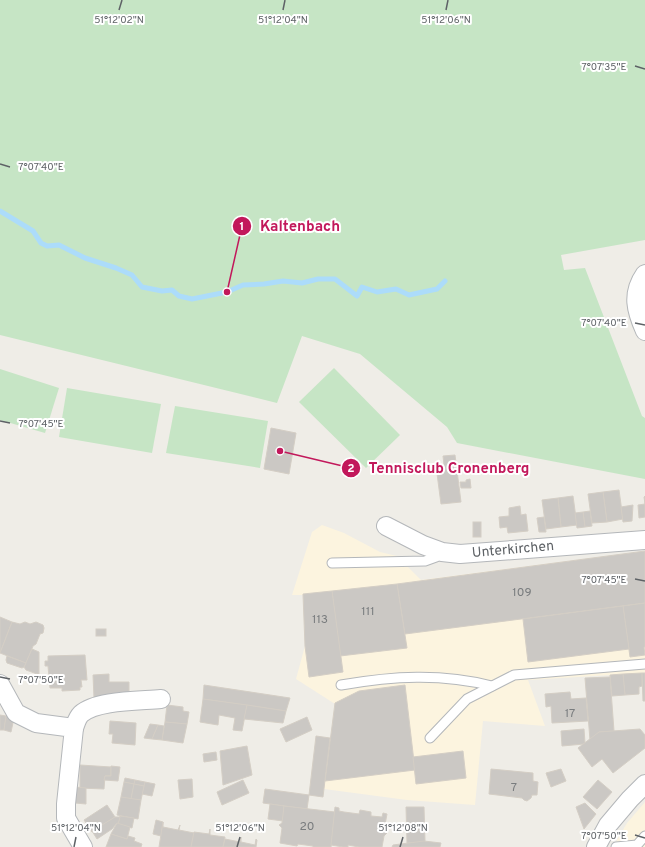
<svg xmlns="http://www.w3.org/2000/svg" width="645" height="847" viewBox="0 0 645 847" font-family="Overpass,sans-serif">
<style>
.commercial{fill:#fcf4df}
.green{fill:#c6e5c5}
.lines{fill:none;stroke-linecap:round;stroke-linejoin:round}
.stream{stroke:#acdcfa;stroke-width:5}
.building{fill:#cbc8c4;stroke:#d4cec5}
.lane-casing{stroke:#b4b7ba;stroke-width:11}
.street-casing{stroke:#b4b7ba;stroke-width:20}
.lane{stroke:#fff;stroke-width:9}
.street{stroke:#fff;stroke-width:18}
.ticks{fill:none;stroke:#5e6266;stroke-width:1.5}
.labels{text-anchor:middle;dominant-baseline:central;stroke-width:4;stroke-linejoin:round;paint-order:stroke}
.number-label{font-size:12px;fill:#797c7e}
.street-label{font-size:14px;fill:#5e6266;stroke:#fff}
.ticks-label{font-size:10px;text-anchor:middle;fill:#5e6266;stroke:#fff;stroke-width:4;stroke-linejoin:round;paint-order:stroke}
.leader{fill:none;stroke:#c2185b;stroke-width:1.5}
.callout-dot{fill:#c2185b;stroke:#fff;stroke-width:1.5}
.mark-label{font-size:12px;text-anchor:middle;font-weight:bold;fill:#fff}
.callout-label{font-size:15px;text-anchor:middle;font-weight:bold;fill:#c2185b;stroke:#fff;stroke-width:4;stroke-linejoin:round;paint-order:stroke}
</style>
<rect width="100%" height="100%" fill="#efede7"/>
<g class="commercial">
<polygon points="322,525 344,533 380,552 397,556 421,580 645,551 645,673 528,680 545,726 483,721 475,805 407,800 324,789 335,704 296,679 305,646 303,595 292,595 312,532"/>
<polygon points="645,802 645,847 615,847 617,840 627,823"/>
</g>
<g class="green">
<polygon points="0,0 645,0 645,240 561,255 564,270 585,268 642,416 645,418 645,479 457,443 447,427 360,354 302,336 277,403 0,335"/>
<polygon points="334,368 400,435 366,468 299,402"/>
<polygon points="0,369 59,388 45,433 0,420"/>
<polygon points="67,388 161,404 152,453 59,437"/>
<polygon points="175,406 268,421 260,468 166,453"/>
</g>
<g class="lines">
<polyline class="stream" points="0,211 33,231 41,243 47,246 59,245 85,258 116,268 132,275 142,287 162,291 172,290 179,296 192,299 227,292 243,285 264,284 283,281 302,283 318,279 335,279 357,296 362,287 377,292 396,289 409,295 437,289 445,281"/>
</g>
<g class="building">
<polygon points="271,428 296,433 289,474 264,469"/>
<polygon points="455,455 461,502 441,504 436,466 444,465 443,456"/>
<polygon points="470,479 471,488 461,488 460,482 466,482 466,480"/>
<polygon points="619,490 623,519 607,522 603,492"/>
<polygon points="603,492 607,522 592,523 588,494"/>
<polygon points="573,496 577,525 561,527 558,498"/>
<polygon points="645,496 645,517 639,518 638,505 645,504 644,497"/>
<polygon points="558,498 561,527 546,529 542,500"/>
<polygon points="633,505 632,521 623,522 621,507"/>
<polygon points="520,506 521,515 526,514 528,531 508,533 507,527 500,528 499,517 509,516 509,508"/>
<polygon points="590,511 592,526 585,527 583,512"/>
<polygon points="583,512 585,527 577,528 575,513"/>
<polygon points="544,517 546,532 539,532 537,518"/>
<rect x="473" y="522" width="8" height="15"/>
<polygon points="645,551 645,603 405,634 397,584"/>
<polygon points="397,584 407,648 340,656 332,591"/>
<polygon points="332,591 343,672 309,677 305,646 303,594"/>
<polygon points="645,603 645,647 644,647 645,655 630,657 623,606"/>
<polygon points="623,606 629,649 528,662 523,619"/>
<polygon points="0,617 12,622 0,653"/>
<polygon points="12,622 20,624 25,622 30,624 36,622 43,625 44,628 43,633 40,634 36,644 33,646 26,663 0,653"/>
<rect x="96" y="629" width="10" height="7"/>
<polygon points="32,649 39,652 39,674 37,674 26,670 24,667"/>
<polygon points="85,655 87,680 81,680 82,687 80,687 80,690 62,691 62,688 50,688 48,666 45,666 45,661 48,661 48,656"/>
<polygon points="7,656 26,663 24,667 22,668 7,663 6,660"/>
<polygon points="642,673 642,686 639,687 639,694 625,695 623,674"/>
<polygon points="642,673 645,673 645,701 643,701"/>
<polygon points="109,674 109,682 129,682 129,695 94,698 93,675"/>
<polygon points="623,674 625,695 612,696 610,675"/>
<polygon points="610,677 614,731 599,732 590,740 585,678"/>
<polygon points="204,685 290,698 286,711 203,699"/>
<polygon points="405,685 415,770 325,781 335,703 359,691"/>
<polygon points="570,692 571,699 586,698 588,721 552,723 551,706 546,707 545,694"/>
<polygon points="203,699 247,705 242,731 233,730 235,718 219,715 218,725 200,722"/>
<polygon points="167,705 183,707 183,711 189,712 187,724 165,722"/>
<polygon points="247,705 286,711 283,723 244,719"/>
<polygon points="0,715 6,716 4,730 0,730"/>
<polygon points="6,716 14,718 11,732 4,730"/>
<polygon points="307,717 312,730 286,742 280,729"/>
<polygon points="110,721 136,723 135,745 112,743 113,734 109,734"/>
<polygon points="165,722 187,724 183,743 162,740"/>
<polygon points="150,724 158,725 152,739 144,738"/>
<polygon points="158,725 164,726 162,740 152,739"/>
<polygon points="584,729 585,743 584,744 562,746 561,731"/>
<polygon points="640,729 645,735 645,748 613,773 602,759 592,767 578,748 599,732"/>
<polygon points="316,736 330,738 323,797 309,795"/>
<polygon points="247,746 252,775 223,785 220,751"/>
<polygon points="463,751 466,778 416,784 413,757"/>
<polygon points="216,752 217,760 204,762 203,754"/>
<polygon points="80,765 111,767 111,776 105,776 104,789 80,788"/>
<polygon points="111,766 120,767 118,781 104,780 105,776 111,776"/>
<polygon points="491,769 533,773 533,781 538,782 537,795 532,795 531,798 527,801 524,800 522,798 489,794"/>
<polygon points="561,769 566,781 551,787 546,773"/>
<polygon points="125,778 135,780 134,784 124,782"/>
<polygon points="192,779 193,797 180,799 178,780"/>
<polygon points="135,780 145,782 144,786 134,784"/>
<polygon points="243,780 249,793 222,805 217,792"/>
<polygon points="598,780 612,792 597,809 583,797"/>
<polygon points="124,782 134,784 131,799 121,797"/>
<polygon points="145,782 155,784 152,796 142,794"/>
<polygon points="134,784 144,786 141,800 131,799"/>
<polygon points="75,787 86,788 86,804 75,803"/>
<polygon points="265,789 309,795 307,809 263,803"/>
<polygon points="121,797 141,800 138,819 117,815"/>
<polygon points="585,803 596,814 584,829 576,807"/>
<polygon points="270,804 284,806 283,821 268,819"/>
<polygon points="107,805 115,817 92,832 84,820"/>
<polygon points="284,806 335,812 331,847 313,847 313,846 298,844 297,846 280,843 282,828 279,825 282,823"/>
<polygon points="335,807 339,808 339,811 344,812 359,814 360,810 371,812 371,816 382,817 383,813 387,814 384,830 387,833 384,836 382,847 359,847 348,845 348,847 343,847 331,845"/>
<polygon points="406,807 424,807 425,841 424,842 407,843"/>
<polygon points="120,816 134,818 132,828 118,824"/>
<polygon points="115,817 120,817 118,824 117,823 112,829 97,839 92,831"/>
<polygon points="156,820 163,822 161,836 153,834"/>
<polygon points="163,822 163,827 178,830 180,825 179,830 194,833 191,847 159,847"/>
<polygon points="117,823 130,827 127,839 111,834"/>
<polygon points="210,829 210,835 225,837 223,847 191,847 194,832 209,834"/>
<polygon points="111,834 127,839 128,836 135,838 134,841 142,844 141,847 106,847"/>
<polygon points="241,837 241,842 255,845 256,839 257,840 256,847 223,847 225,839 240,842"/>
<polygon points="424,841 441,843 440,847 392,847 393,845"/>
</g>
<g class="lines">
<g class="lane-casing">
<g id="lane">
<polyline points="332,563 425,561 436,557 442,552"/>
<path d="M341 685C393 676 441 673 492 686"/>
<polyline points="430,738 467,699 514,675 645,664"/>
<polyline points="616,847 637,845 645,836"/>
</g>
</g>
<g class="street-casing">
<g id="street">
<path d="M645 274C631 294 636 311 645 331"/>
<polyline points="386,526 423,545 442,552 460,554 645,540"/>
<polyline points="0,684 16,713 36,723 74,728 66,804 66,818 83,847"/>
<path d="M74 728C76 723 77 718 81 714 96 700 140 701 161 699"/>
<polyline points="596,847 608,825 630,799 645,784"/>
</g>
</g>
<use href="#lane" class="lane"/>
<use href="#street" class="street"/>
</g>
<path class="ticks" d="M119 10 122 0M283 10 285 0M446 10 448 0M635 66 645 69M0 164 10 167M635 323 645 325M0 421 10 423M635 579 645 581M0 677 10 679M635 835 645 838M74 847 76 837M237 847 240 837M400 847 403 837"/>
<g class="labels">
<g class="number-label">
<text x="522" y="593">109</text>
<text x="368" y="612">111</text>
<text x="320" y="620">113</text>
<text x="570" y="714">17</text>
<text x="514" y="788">7</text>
<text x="307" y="827">20</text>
</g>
<g class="street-label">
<text transform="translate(513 550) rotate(-5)">Unterkirchen</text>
</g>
</g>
<g class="ticks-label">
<text x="119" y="23">51°12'02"N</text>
<text x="283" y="23">51°12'04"N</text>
<text x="446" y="23">51°12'06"N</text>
<text x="604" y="70">7°07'35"E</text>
<text x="41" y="170">7°07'40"E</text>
<text x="604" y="326">7°07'40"E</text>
<text x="41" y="427">7°07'45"E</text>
<text x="604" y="583">7°07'45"E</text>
<text x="41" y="683">7°07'50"E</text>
<text x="76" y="831">51°12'04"N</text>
<text x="240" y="831">51°12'06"N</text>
<text x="403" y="831">51°12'08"N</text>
<text x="604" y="839">7°07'50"E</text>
</g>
<path class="leader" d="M227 292L242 226M280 451L351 468"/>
<g class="callout-dot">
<circle cx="227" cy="292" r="4"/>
<circle cx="280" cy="451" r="4"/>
<circle cx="242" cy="226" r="10"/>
<circle cx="351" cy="468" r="10"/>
</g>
<g class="mark-label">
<text x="242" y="230">1</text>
<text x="351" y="472">2</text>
</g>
<g class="callout-label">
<text x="300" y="231">Kaltenbach</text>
<text x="449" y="473">Tennisclub Cronenberg</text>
</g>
</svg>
